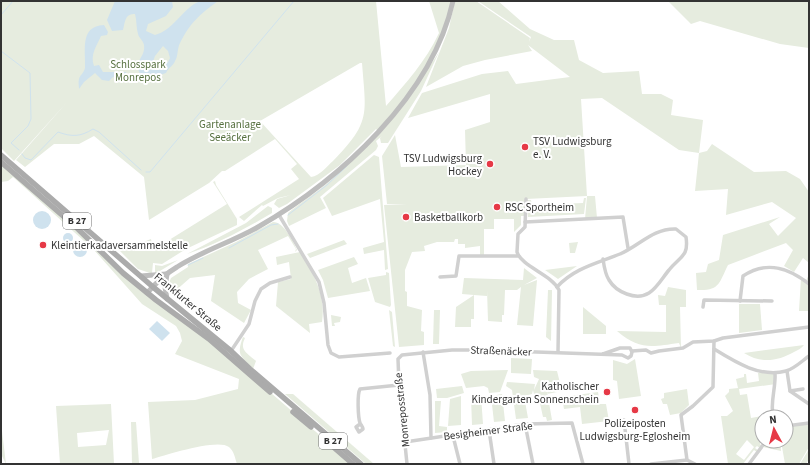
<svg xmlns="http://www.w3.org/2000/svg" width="810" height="465" viewBox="0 0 810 465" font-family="'Source Sans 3',sans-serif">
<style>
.green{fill:#e6ecdf;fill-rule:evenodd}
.water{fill:#cfe2ee;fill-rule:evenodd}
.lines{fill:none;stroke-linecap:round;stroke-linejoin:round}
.stream{stroke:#cfe2ee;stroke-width:1}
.street{stroke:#d0d0d0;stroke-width:3.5}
.secondary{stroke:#bdbdbd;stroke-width:5}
.primary{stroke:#ababab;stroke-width:5.5}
.poi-dot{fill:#e63946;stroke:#fff;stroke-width:1.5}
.labels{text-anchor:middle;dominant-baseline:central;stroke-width:4;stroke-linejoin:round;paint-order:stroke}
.shield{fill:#fff;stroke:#707070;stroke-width:1}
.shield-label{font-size:10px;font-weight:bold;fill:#333}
.park-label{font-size:11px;fill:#56703f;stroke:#fff}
.poi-label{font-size:11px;fill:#333;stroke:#fff;text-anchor:start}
.street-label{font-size:11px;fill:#333;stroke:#fff}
</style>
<rect width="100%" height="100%" fill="#fff"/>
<g class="green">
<path d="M1 1H376L386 106C406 83 426 61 439 33L429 1H453L436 51 406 97 378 131 376 129 340 165 287 204 279 208 274 204 277 199 291 195 278 198 263 206 262 205 244 221 239 217 299 179 291 169 297 164 275 139 225 171H222L209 183 149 220 144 177 94 136 79 144H54L25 167 16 160 68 101 14 161 1 148ZM360 63H362C366 115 371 122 333 161 327 166 320 176 311 177L260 121Z"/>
<path d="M455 1H476L530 38 529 42 531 37 478 1H498L530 29 554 40H574L579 60 603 73 639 71 642 94H661L673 100 671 115 703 120 699 153 707 151 712 144 754 172 786 171 800 179 809 192V263L803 258 794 272 784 266 793 250 786 243 728 265C719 283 720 291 697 290L696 273 706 272 708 264 719 260 723 235 780 217 769 224 778 236 796 218 772 202 726 215 728 189 695 191 699 153 679 150 602 98 581 99 587 196H595L597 218 585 219 587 196 526 199 525 216H521V225L514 232V219H494V229H484V255H480V246L465 248V244H458V239H455L454 242H437L424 246 425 251 412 252 405 270V291L407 292V306L422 310 421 331 424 332V345L399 347 384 205 407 204H387L382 156 395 135 401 167 466 165 465 130 490 122V94L408 118 422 93 482 74 508 71 516 84 570 77 528 45 532 51 485 60 463 66 426 87 449 28Z"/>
<polygon points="668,1 809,1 809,48 780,44 700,21 691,24"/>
<path d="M439 52 421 91 388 143H381L380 138 382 136 376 141 378 146 376 150 320 197 326 208 289 226 287 221 288 213C302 201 318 192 331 180 372 142 409 99 439 52Z"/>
<polygon points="374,155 379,157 388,269 385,270 384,250 364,254 363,248 384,242 380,199 332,216 323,198"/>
<path d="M1 162 111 262 227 355 353 464H237C235 458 234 451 229 447 218 438 166 455 152 459L148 402 195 400 238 389 239 379 175 354 182 341 180 333 176 326 142 304 94 250 13 177 8 181 1 182Z"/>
<polygon points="215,181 216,185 237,219 237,225 186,249 162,264 153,263 152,273 150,273 138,269 120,251 151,239 153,250 227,204 213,182"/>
<polygon points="584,198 586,198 584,214 528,217 527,200 531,200 532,205 583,203"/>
<path d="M268 206 272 208V213C245 229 217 244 187 254L246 223Z"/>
<path d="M273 222C284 222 293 241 297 250L295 252 296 249 288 236 258 250 268 269 249 279 237 292 238 303 251 310 244 323 211 301 215 275 190 278 174 292 168 285 171 278 188 267V264L236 242Z"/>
<polygon points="344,240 347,244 310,258 307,254"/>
<polygon points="578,242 575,253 570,253 569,243"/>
<path d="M300 252C314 274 326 295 322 322L309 324 310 333 276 306 278 282 291 279 289 262 277 265 276 257Z"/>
<polygon points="354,257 358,264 348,268 352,283 366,278 370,291 328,298 323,280 318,270"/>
<polygon points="178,260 155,274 155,265 162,266"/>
<polygon points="577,266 558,279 545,270"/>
<polygon points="524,268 537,278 524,285 537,280 533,326 517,325 521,287 517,290 505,290 504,315 502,315 502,322 488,321 487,290 487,296 474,295 474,319 471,319 471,327 455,327 456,307 474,295 462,294 464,278 523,280"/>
<polygon points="386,272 389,273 391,305 390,307 375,302 368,278 386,275"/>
<polygon points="809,274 809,311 799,311 801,278 806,281"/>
<path d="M668 287 686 290V307H680L681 348 679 343C651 347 639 350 617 331L666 332V305H659L658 295 665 296Z"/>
<polygon points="548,290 552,290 552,292 551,341 546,337"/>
<polygon points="739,304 760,304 762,330 739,333"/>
<polygon points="583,307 606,326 606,334 583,334"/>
<polygon points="389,310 392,312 395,347 393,346"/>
<polygon points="434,310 440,310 439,344 433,344"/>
<polygon points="331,315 341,317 340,322 334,323 335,326 332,326"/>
<path d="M243 337 245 338C239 350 247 353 256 361L253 369C241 355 236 356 243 337Z"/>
<path d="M804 345C802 348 798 350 794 352 778 361 761 364 744 353Z"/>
<polygon points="511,358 532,359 531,374 511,373"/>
<polygon points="635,359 641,396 619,399 617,381 613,380 613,360 627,364"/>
<polygon points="508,370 500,392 489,393 488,388 484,386 466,388 461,374 471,371"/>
<polygon points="533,370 557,371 562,391 547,394 547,380 545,380 552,420 547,421 546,417 543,417 539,399 535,399 533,390 532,394 524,396 528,418 516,419 512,390 506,386 507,382 535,384 534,390 539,379 534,377"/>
<path d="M762 372 775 373 776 384 739 389 740 395 747 394 751 418 762 416 755 428 762 432V440L760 444 763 447 766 441H780L781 451 763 447 761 449 757 446 755 448 759 451 758 453 754 450 743 464H728L721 416H727L733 411 725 396 729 392V389L738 388 736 379 744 377V374H746L747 383 759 381 758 373ZM747 440 754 447 744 460 736 454Z"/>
<polygon points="462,386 464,393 447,398 437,398 436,389"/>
<polygon points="687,389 689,405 681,413 670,415 667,404 663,404 661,399 664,398 664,393"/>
<polygon points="598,392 600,404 606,404 609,421 582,424 580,407 564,409 562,397"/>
<polygon points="285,394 293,394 374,464 366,464"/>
<polygon points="502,394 505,421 494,422 491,396"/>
<polygon points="461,396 461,425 448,426 450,399"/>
<polygon points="481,396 483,424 472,425 471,397"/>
<polygon points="435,401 441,401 439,426 447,427 447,432 435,433"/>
<path d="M111 404 114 464H60L56 406ZM109 430 106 445 78 447 77 433Z"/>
<polygon points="131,422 136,422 139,463 132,464"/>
<polygon points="1,423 6,464 1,454"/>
<polygon points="809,424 809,447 799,464 785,464 781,441 786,441 786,427"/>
<polygon points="809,449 809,459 806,464 800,464"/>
</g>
<g class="water">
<path d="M115 1H172L173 7 166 16 148 24 146 31 155 35C175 30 185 4 202 1 207 0 213 1 218 1 200 14 190 23 180 43 177 49 178 57 175 61 174 65 168 68 166 73L151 78H143C130 61 146 59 144 45 143 40 139 38 138 34 136 28 137 21 135 14 125 13 125 22 123 30L112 31 107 20ZM163 46 168 51 170 58 168 62 150 70 155 56Z"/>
<path d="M104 25 108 32 107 35 101 36C96 47 90 55 94 66L99 65 103 72H126L127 79 113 77 109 81 102 80 95 73 84 82 79 89C79 86 78 82 79 79 80 75 84 73 85 68 86 51 79 26 104 25Z"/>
<circle cx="42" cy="220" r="9"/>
<circle cx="68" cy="238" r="5"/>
<circle cx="80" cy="250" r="7"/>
<polygon points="157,321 170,333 162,341 149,329"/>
</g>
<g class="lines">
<g class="stream">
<polyline points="1,15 13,1"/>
<polyline points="1,51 30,73 31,119 28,126 11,143 19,150"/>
<path d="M22 154 25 158 31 160 58 132C72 137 80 137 93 129L99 132 141 170"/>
<polyline points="146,172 150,172 294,1"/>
<polyline points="288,215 327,185 347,166"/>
<polyline points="229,248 271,225 278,224"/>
<polyline points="188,265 203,258"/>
</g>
<g class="street">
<path d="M526 199 525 227 518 234 517 252C522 267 551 274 559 290L558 352"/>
<polyline points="279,215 319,282 324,303 328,345 331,353 339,357 390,353"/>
<polyline points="525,222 623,217 628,248"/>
<polyline points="440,277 456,276 459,256 518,256"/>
<path d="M557 287C574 268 598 263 620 254 639 246 653 228 676 229L686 237C689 257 680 256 669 270 663 277 657 288 649 293 636 301 616 292 609 280 605 274 604 266 603 259"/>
<path d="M740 301 743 276C767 260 789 268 809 284"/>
<polyline points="703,307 704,300 772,301"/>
<path d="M714 349C735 362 760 378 786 371 794 369 802 361 809 356"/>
<polyline points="231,351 249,324 255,301 261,289 270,283 290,277"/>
<polyline points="632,351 646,350 651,353 659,351 683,348 693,342 714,341 723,338 809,327"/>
<polyline points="423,352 430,395 431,438"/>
<polyline points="787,371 790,391 809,404"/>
<polyline points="790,391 803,389"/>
<path d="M773 417C770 402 776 388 775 373"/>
<polyline points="624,420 629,464"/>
<path d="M360 424 356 427 359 432 363 429C363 427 361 425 360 423 358 417 357 394 360 389L399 385"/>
<polyline points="525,424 533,464"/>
<polyline points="786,426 809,423"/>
<polyline points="489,430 494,464"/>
<polyline points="453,436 460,464"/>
<polyline points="405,442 525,424 572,423 583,464"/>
<polyline points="407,464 399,385 398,359 402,355 452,350 482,350 622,355 628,358 631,356 632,352 630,348 620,348 603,354"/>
<polyline points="651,464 687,460"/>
<polyline points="695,464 687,460 681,415 693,406 713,387 714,341"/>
<polyline points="749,464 766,441"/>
</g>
<g class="secondary">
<polyline points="167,274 165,287 167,299"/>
<polyline points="141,276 166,274"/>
<path d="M147 293C156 283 165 274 177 267 202 251 232 242 258 227 340 180 432 96 453 1"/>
</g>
<g class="primary">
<polyline points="1,155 153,287 231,351 250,369 361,464"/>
<polyline points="1,162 77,228 123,273 156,300 209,339 270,392"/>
<polyline points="293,412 311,427"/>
<polyline points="323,438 353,464"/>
</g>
</g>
<g class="poi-dot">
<circle cx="525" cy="147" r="4"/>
<circle cx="490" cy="164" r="4"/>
<circle cx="497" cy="207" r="4"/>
<circle cx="406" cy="217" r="4"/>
<circle cx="43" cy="245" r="4"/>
<circle cx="607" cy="392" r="4"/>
<circle cx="635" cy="410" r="4"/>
</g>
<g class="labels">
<g class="shield">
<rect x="63" y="213" width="28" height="16" rx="3"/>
<rect x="319" y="433" width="28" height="16" rx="3"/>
</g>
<g class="shield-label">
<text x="77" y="221">B 27</text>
<text x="333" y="441">B 27</text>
</g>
<g class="park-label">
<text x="138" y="64">Schlosspark<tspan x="138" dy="13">Monrepos</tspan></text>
<text x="230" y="124">Gartenanlage<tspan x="230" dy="13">Seeäcker</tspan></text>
</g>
<g class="poi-label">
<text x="533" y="141">TSV Ludwigsburg<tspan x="533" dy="13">e. V.</tspan></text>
<text x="482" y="158" text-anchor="end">TSV Ludwigsburg<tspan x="482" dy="13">Hockey</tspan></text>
<text x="505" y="207">RSC Sportheim</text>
<text x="414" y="217">Basketballkorb</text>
<text x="51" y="245">Kleintierkadaversammelstelle</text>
<text x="599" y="386" text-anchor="end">Katholischer<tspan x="599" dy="13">Kindergarten Sonnenschein</tspan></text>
<text x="635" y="423" text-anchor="middle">Polizeiposten<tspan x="635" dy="13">Ludwigsburg-Eglosheim</tspan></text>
</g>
<g class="street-label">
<text transform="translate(188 302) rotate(40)">Frankfurter Straße</text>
<text transform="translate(501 351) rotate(2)">Straßenäcker</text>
<text transform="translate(402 410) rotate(-96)">Monreposstraße</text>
<text transform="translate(488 431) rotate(-7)">Besigheimer Straße</text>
</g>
</g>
<rect width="810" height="465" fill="none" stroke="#333333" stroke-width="4"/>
<g transform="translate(774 429) rotate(353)"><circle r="19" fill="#ffffff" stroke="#adadad"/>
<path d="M0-3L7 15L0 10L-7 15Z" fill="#e63946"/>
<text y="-6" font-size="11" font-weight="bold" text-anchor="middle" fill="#333333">N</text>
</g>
</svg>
